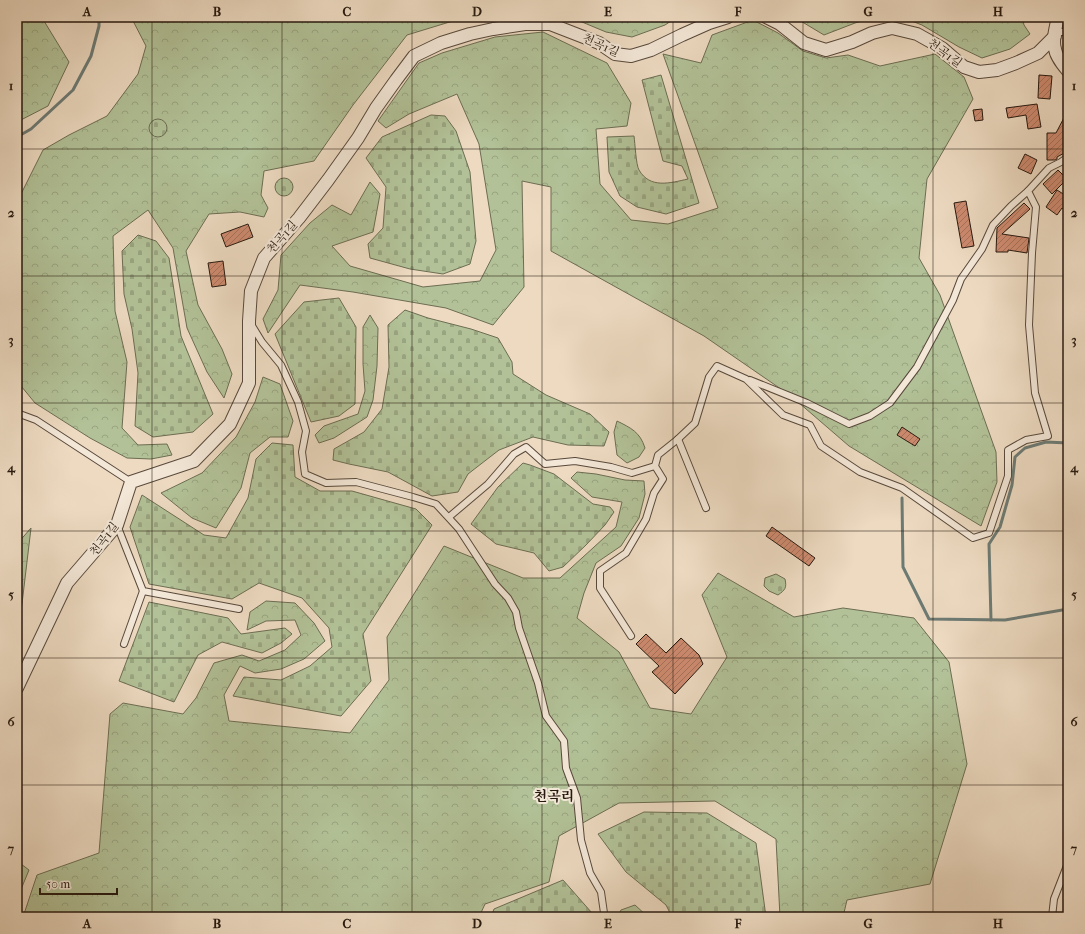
<svg xmlns="http://www.w3.org/2000/svg" width="1085" height="934" viewBox="0 0 1085 934" font-family="'IM FELL French Canon','Noto Serif KR',serif">
<style>
.grass{fill:url(#grass-tufts);stroke:#6c6d53}
.forest{fill:url(#forest-crowns);stroke:#6c6d53}
.cemetery{fill:url(#cemetery-stones);stroke:#6c6d53}
.lines{fill:none;stroke-linecap:round;stroke-linejoin:round}
.stream{stroke:#6c7a74;stroke-width:3}
.building{fill:url(#building-hatch);stroke:#27190f}
.lane-casing{stroke:#58493c;stroke-width:8}
.street-casing{stroke:#58493c;stroke-width:14}
.lane{stroke:#f3e7d7;stroke-width:6}
.street{stroke:#f3e7d7;stroke-width:12}
.grid{fill:none;stroke:#27190f;stroke-width:1;stroke-opacity:0.55}
.labels{text-anchor:middle;dominant-baseline:central;stroke-width:4;stroke-linejoin:round;paint-order:stroke}
.street-label{font-size:12px;fill:#27190f;stroke:#f3e7d7}
.quarter-label{font-size:14px;font-weight:bold;fill:#27190f;stroke:#f3e7d7}
.neatline{fill:none;stroke:#27190f;stroke-width:1.5}
.grid-label{font-size:13px;text-anchor:middle;font-weight:bold;fill:#27190f}
</style>
<defs>
<pattern id="grass-tufts" width="24" height="20" patternUnits="userSpaceOnUse"><rect width="24" height="20" fill="#b2c197"/><path d="M3 7l-1-3M5 7V3M7 7l1-3M15 17l-1-3M17 17v-4M19 17l1-3" fill="none" stroke="#99a581"/></pattern>
<pattern id="forest-crowns" width="20" height="18" patternUnits="userSpaceOnUse"><rect width="20" height="18" fill="#b2c197"/><path d="M2 6a3 3 0 1 1 6 0M12 15a3 3 0 1 1 6 0" fill="none" stroke="#99a581"/></pattern>
<pattern id="cemetery-stones" width="16" height="16" patternUnits="userSpaceOnUse"><rect width="16" height="16" fill="#b2c197"/><path d="M2 7V4a2 2 0 0 1 4 0v3zM10 15v-3a2 2 0 0 1 4 0v3z" fill="#99a581"/></pattern>
<pattern id="building-hatch" width="6" height="6" patternUnits="userSpaceOnUse"><rect width="6" height="6" fill="#ce8b70"/><path d="M-1 1l2-2M0 6l6-6M5 7l2-2" fill="none" stroke="#a7715a"/></pattern>
</defs>
<rect width="100%" height="100%" fill="#eddac1"/>
<filter id="stains"><feTurbulence type="fractalNoise" baseFrequency=".005" numOctaves="4"/><feColorMatrix values="0 0 0 0 .2 0 0 0 0 .09 0 0 0 0 .02 0 0 0 .5 -.17"/></filter>
<radialGradient id="worn" r=".72"><stop offset=".6" stop-color="#630" stop-opacity="0"/><stop offset="1" stop-color="#630" stop-opacity=".3"/></radialGradient>
<polygon class="grass" points="17,861 29,870 17,899"/>
<g class="forest">
<polygon points="17,17 33,17 44,21 69,62 48,106 17,122"/>
<polygon points="131,17 466,17 407,35 353,105 314,161 264,171 261,195 268,208 264,217 240,212 209,214 186,251 198,305 222,349 232,374 224,398 207,372 187,328 173,248 148,210 113,236 115,311 127,362 122,428 138,445 167,444 172,455 151,459 127,458 90,438 35,403 17,381 17,207 20,196 43,150 69,135 107,116 138,74 146,46"/>
<polygon points="570,17 677,17 665,25 632,37 606,32"/>
<polygon points="794,17 875,17 855,23 824,35"/>
<polygon points="901,17 1022,17 1024,25 1030,34 1010,49 982,58 959,47 922,25"/>
<polygon points="753,20 778,33 803,51 826,58 848,55 880,66 935,54 964,77 973,99 927,179 919,258 940,295 996,452 997,482 981,526 849,446 791,396 704,336 551,251 551,187 522,181 524,287 493,325 446,308 353,292 300,285 268,333 263,319 278,290 281,255 310,223 332,205 351,215 370,182 380,194 373,232 332,246 350,266 423,287 480,281 496,250 479,144 457,94 409,114 386,128 378,121 419,63 442,53 495,37 543,32 607,63 631,103 627,126 596,129 600,184 631,220 668,224 718,208 663,54 701,63 712,35"/>
<polygon points="370,315 378,328 377,366 373,400 367,417 334,438 319,443 315,435 324,426 358,414 365,391 363,364 363,327"/>
<polygon points="263,377 280,384 293,421 288,437 270,437 250,453 241,488 216,528 192,518 161,493 202,473 236,437 255,402"/>
<path d="M617 421C631 428 640 432 645 448L639 457 627 463 617 455 614 432Z"/>
<polygon points="577,472 596,474 625,480 644,481 645,494 639,518 621,546 596,563 584,593 577,618 619,652 650,708 691,714 727,657 702,595 718,573 794,617 843,608 914,618 949,662 967,764 930,884 847,900 843,917 780,917 776,839 715,801 619,803 559,836 549,882 485,904 479,917 23,917 37,875 99,853 110,714 123,703 183,714 196,698 214,663 242,655 259,661 285,650 301,635 295,620 266,621 247,630 250,612 266,601 295,603 314,623 325,641 304,659 281,669 255,673 240,666 224,695 229,721 350,733 389,680 387,637 444,546 523,578 560,578 616,527 622,502 592,497 571,478"/>
<polygon points="31,528 19,629 17,630 17,544"/>
<polygon points="635,905 648,917 617,917 621,910"/>
</g>
<g class="cemetery">
<path d="M661 75 699 203 666 214 637 207 620 196 609 172 607 137 634 136C635 143 636 165 639 170 650 189 670 183 688 179L682 166 663 161 642 80Z"/>
<polygon points="431,115 445,116 456,131 470,172 476,241 470,264 443,274 410,269 370,258 368,244 383,228 386,187 366,158 382,137"/>
<circle cx="158" cy="128" r="9"/>
<circle cx="284" cy="187" r="9"/>
<polygon points="138,235 156,241 169,258 181,336 213,414 193,432 153,437 135,426 138,373 132,329 124,294 122,251"/>
<polygon points="339,298 356,327 355,404 339,416 311,422 275,334 304,302"/>
<polygon points="405,310 428,318 471,329 498,338 512,362 513,374 546,395 590,414 609,432 604,446 568,445 533,437 499,450 468,474 458,492 432,496 388,472 349,464 333,460 334,449 364,432 382,409 389,367 388,325"/>
<polygon points="272,443 293,445 295,477 320,491 352,491 416,509 432,525 363,634 371,681 341,716 233,696 244,677 281,680 310,666 332,647 329,628 302,598 259,583 232,599 149,584 130,527 142,495 204,535 226,538 248,498 256,459"/>
<polygon points="523,463 530,465 554,474 593,504 610,507 614,512 605,525 586,545 563,567 549,571 534,553 496,544 471,524 498,487"/>
<path d="M776 574 785 579C787 588 785 590 778 595L769 591 764 586 765 578Z"/>
<polygon points="149,602 228,618 241,634 285,628 292,634 281,643 262,653 222,642 198,655 174,702 119,681"/>
<polygon points="644,812 707,813 756,843 766,917 672,917 666,905 626,872 598,834"/>
<polygon points="563,880 592,913 592,917 491,917 494,909"/>
</g>
<g class="lines">
<g class="stream">
<polyline points="17,137 31,129 73,90 91,56 99,26 99,17"/>
<polyline points="902,498 903,567 929,619 1005,620 1068,609"/>
<polyline points="991,620 989,544 1000,527 1012,485 1015,457 1025,448 1046,442 1068,443"/>
<polyline points="1064,917 1067,896 1068,893"/>
</g>
</g>
<g class="building">
<polygon points="1039,75 1052,76 1050,99 1038,98"/>
<polygon points="1037,104 1041,127 1028,129 1026,115 1008,118 1006,108"/>
<polygon points="982,109 983,120 975,121 973,110"/>
<polygon points="1068,110 1068,151 1057,157 1057,159 1055,160 1047,160 1047,133 1056,133"/>
<polygon points="1025,154 1037,160 1031,174 1018,168"/>
<polygon points="1058,170 1067,179 1052,194 1043,184"/>
<polygon points="1057,190 1068,197 1068,212 1062,208 1057,215 1046,207"/>
<polygon points="966,201 974,246 962,248 954,203"/>
<polygon points="1024,203 1030,209 1002,234 1029,238 1027,253 1008,250 1008,252 996,252 997,228"/>
<polygon points="248,224 253,237 226,247 221,234"/>
<polygon points="223,261 226,285 212,287 208,263"/>
<polygon points="902,427 920,439 915,446 897,435"/>
<polygon points="772,527 815,558 809,566 766,536"/>
<polygon points="646,634 666,653 681,638 699,655 703,664 675,694 652,672 659,666 636,644"/>
</g>
<g class="lines">
<g class="lane-casing">
<g id="lane">
<polyline points="1055,32 1068,32"/>
<polyline points="251,324 262,342 281,365 298,402 306,431 302,452 305,474 326,483 356,482 413,497 436,504 459,529 495,584 508,598 516,612 519,628 538,683 546,716 564,741 566,768 577,798 581,840 590,873 601,892 604,913 604,917"/>
<polyline points="750,380 807,403 849,424 870,416 890,403 917,367 953,300 961,279 982,249 993,225 1011,206 1028,191"/>
<polyline points="17,413 36,420 131,482"/>
<polyline points="678,439 706,508"/>
<polyline points="449,517 488,484 514,454 526,447 545,464 575,461 611,467 632,473 655,466"/>
<polyline points="117,525 143,591 239,609"/>
<polyline points="631,636 600,588 600,571 626,553 646,519 654,493 663,479 655,466 658,455 678,439 695,423 709,377 717,366 746,379 783,415 810,425 821,446 860,472 902,488 973,538 989,533 1008,476 1008,450 1026,440 1048,436 1035,393 1029,325 1032,253 1036,207 1028,191 1049,168 1061,162 1068,157"/>
<polyline points="124,644 143,591"/>
<polyline points="1052,917 1054,899 1068,863"/>
</g>
</g>
<g class="street-casing">
<g id="street">
<polyline points="766,17 780,24 804,43 826,50 852,42 872,33 892,28 917,34 942,48 964,67 979,72 997,70 1016,63 1038,53 1055,36"/>
<path d="M1058 17C1056 26 1052 40 1055 49 1056 57 1063 65 1068 71"/>
<polyline points="17,688 67,583 117,525 131,482 194,461 230,424 249,383 249,321 251,291 264,258 299,218 328,180 358,138 376,108 396,80 414,56 441,43 470,34 493,29 525,24 550,24 599,43 615,54 631,56 651,50 682,35 709,23 728,17"/>
</g>
</g>
<use href="#lane" class="lane"/>
<use href="#street" class="street"/>
</g>
<path class="grid" d="M152 17V917M282 17V917M412 17V917M542 17V917M673 17V917M803 17V917M933 17V917M17 149H1068M17 276H1068M17 403H1068M17 531H1068M17 658H1068M17 785H1068"/>
<g class="labels">
<g class="street-label">
<text transform="translate(601 45) rotate(24)">천곡1길</text>
<text transform="translate(945 53) rotate(36)">천곡1길</text>
<text transform="translate(282 237) rotate(-49)">천곡1길</text>
<text transform="translate(104 539) rotate(-52)">천곡1길</text>
</g>
<g class="quarter-label">
<text x="554" y="796">천곡리</text>
</g>
</g>
<rect width="1085" height="934" fill="none" stroke="#eddac1" stroke-width="44"/>
<path d="M40 888v6h77v-6" fill="none" stroke="#27190f" stroke-width="2"/>
<text x="46" y="888" font-size="12" fill="#27190f" stroke="#f3e7d7" stroke-width="3" paint-order="stroke">50 m</text>
<rect x="22" y="22" width="1041" height="890" class="neatline"/>
<g class="grid-label">
<text x="87" y="16">A</text>
<text x="217" y="16">B</text>
<text x="347" y="16">C</text>
<text x="477" y="16">D</text>
<text x="608" y="16">E</text>
<text x="738" y="16">F</text>
<text x="868" y="16">G</text>
<text x="998" y="16">H</text>
<text x="11" y="90">1</text>
<text x="1074" y="90">1</text>
<text x="11" y="217">2</text>
<text x="1074" y="217">2</text>
<text x="11" y="344">3</text>
<text x="1074" y="344">3</text>
<text x="11" y="472">4</text>
<text x="1074" y="472">4</text>
<text x="11" y="599">5</text>
<text x="1074" y="599">5</text>
<text x="11" y="726">6</text>
<text x="1074" y="726">6</text>
<text x="11" y="853">7</text>
<text x="1074" y="853">7</text>
<text x="87" y="928">A</text>
<text x="217" y="928">B</text>
<text x="347" y="928">C</text>
<text x="477" y="928">D</text>
<text x="608" y="928">E</text>
<text x="738" y="928">F</text>
<text x="868" y="928">G</text>
<text x="998" y="928">H</text>
</g>
<rect width="100%" height="100%" filter="url(#stains)"/>
<rect width="100%" height="100%" fill="url(#worn)"/>
</svg>
